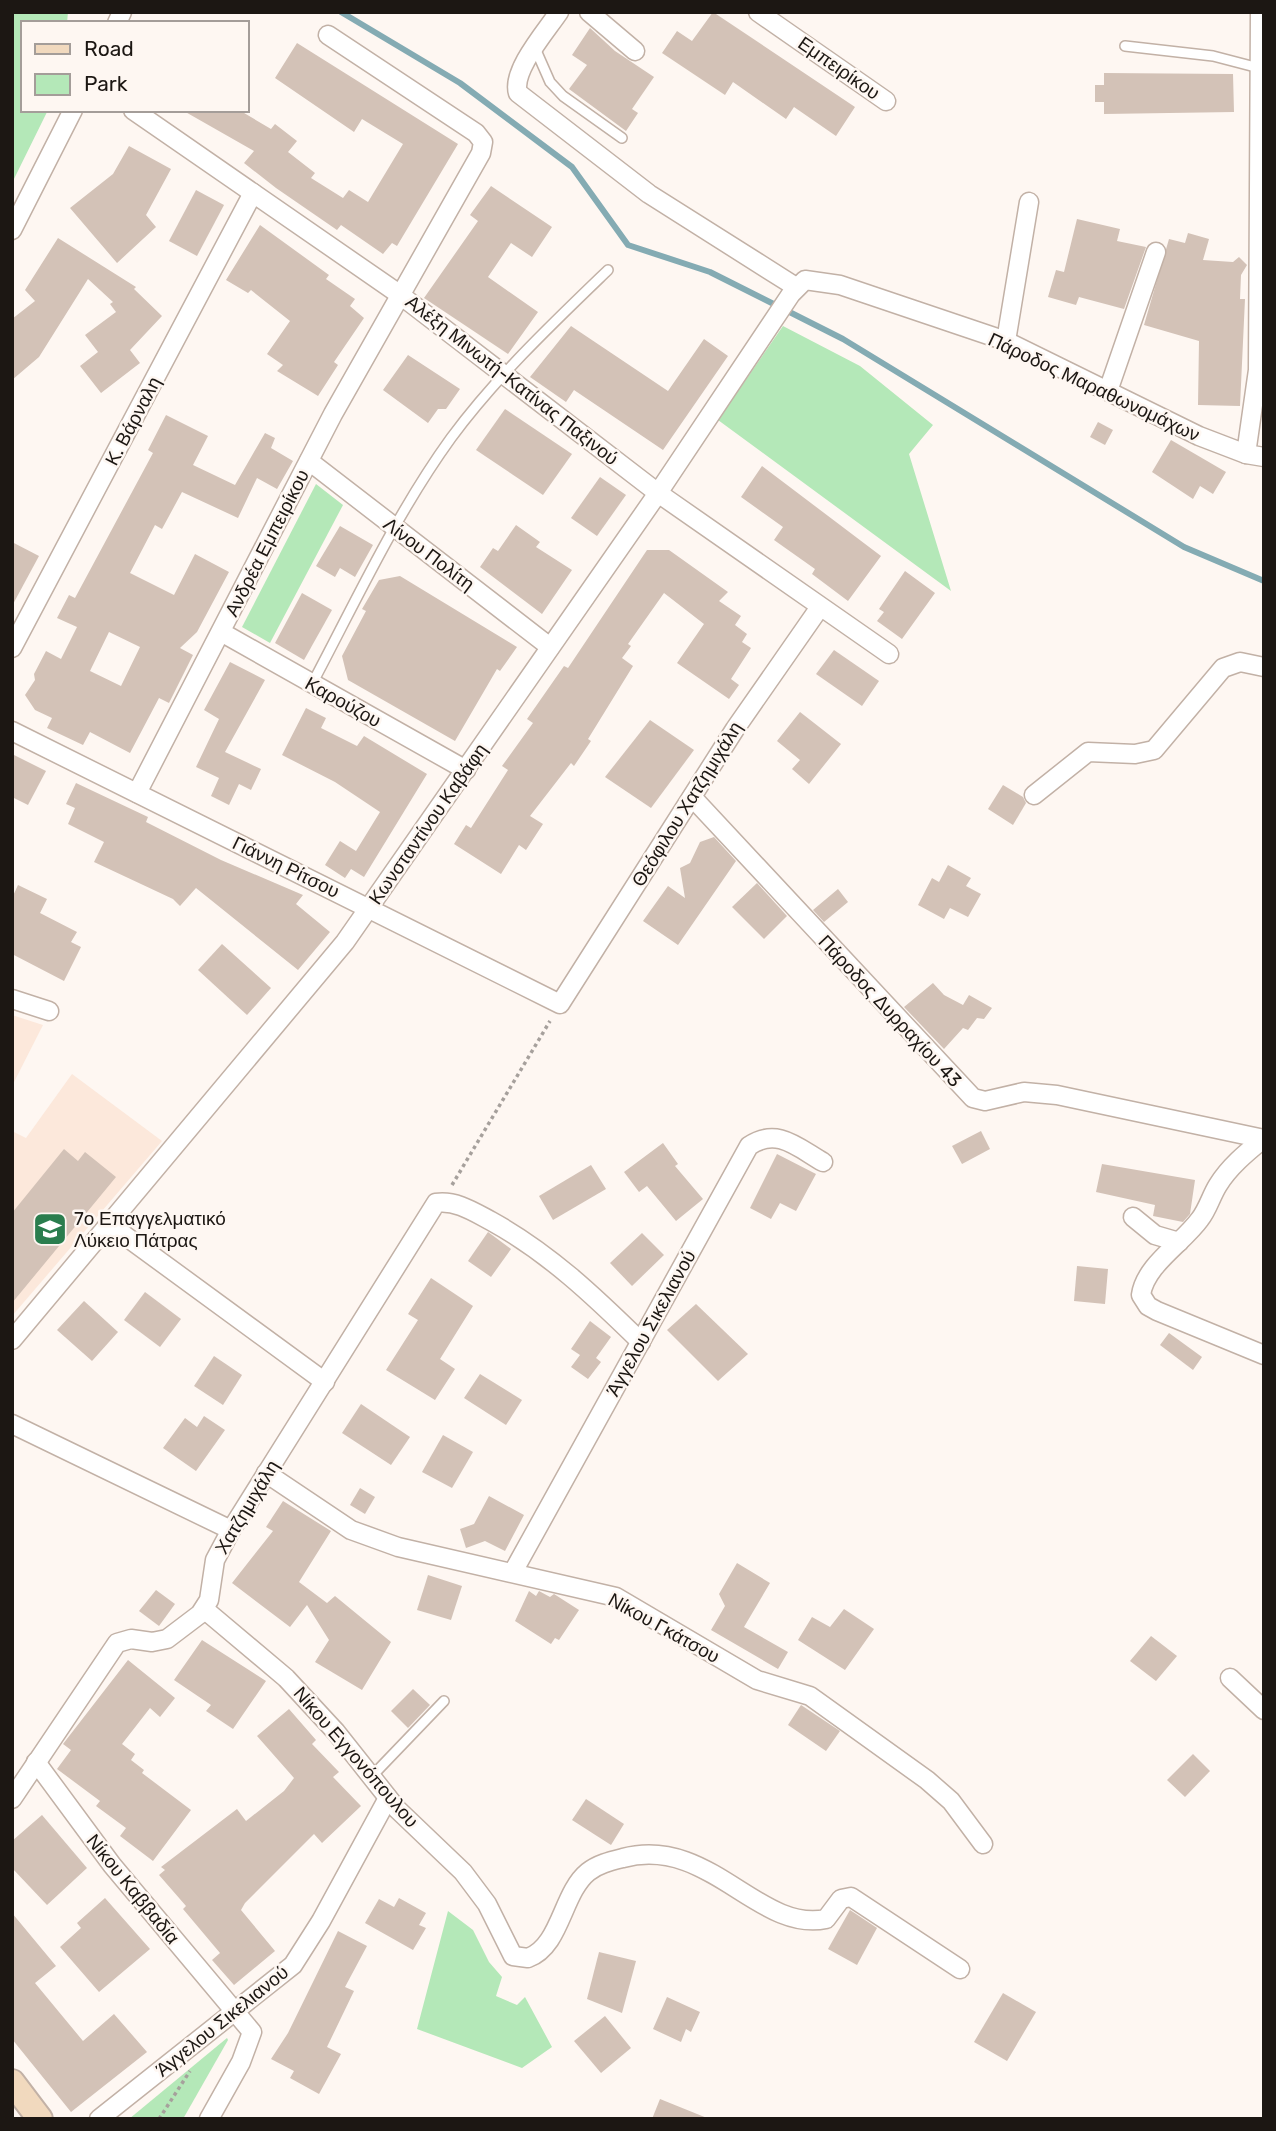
<svg xmlns="http://www.w3.org/2000/svg" width="1276" height="2131" viewBox="0 0 1276 2131" font-family="Rubik,sans-serif">
<style>
.built{fill:#fce8db}
.green{fill:#b4e8b8}
.lines{fill:none;stroke-linecap:round;stroke-linejoin:round}
.stream{stroke:#84abb3;stroke-width:6}
.building{fill:#d3c2b7;fill-rule:evenodd}
.service-casing{stroke:#c2b1a6;stroke-width:12}
.minor-casing{stroke:#c2b1a6;stroke-width:21}
.secondary-casing{stroke:#c2b1a6;stroke-width:28}
.path{stroke:#a6a09c;stroke-width:3.5;stroke-dasharray:3.5 3.5;stroke-linecap:butt}
.service{stroke:#fff;stroke-width:9}
.minor{stroke:#fff;stroke-width:18}
.secondary{stroke:#f1d9be;stroke-width:24}
.labels{text-anchor:middle;dominant-baseline:central;stroke-width:5;stroke-linejoin:round;paint-order:stroke}
.street-label{font-size:19px;fill:#1c1713;stroke:#fef7f2}
.poi-label{font-size:19px;fill:#1c1713;stroke:#fef7f2;text-anchor:start}
</style>
<rect width="100%" height="100%" fill="#fef7f2"/>
<g class="built">
<polygon points="12,1015 43,1025 12,1086"/>
<polygon points="72,1074 162,1141 12,1316 12,1131 26,1138"/>
</g>
<g class="green">
<polygon points="12,12 68,12 67,23 23,23 23,110 48,110 12,183"/>
<polygon points="783,326 860,366 933,425 909,454 951,591 718,420"/>
<polygon points="316,484 343,505 270,643 242,627"/>
<polygon points="448,1911 473,1930 489,1962 502,1977 496,1996 517,2005 525,1997 552,2047 522,2068 417,2029"/>
<polygon points="227,2038 228,2040 183,2119 129,2119"/>
</g>
<g class="lines">
<polyline class="stream" points="341,12 460,83 572,167 628,245 710,272 843,339 1184,547 1264,581"/>
</g>
<g class="building">
<polygon points="713,12 855,107 836,136 794,107 786,119 733,82 725,95 662,53 677,31 692,41"/>
<polygon points="590,28 615,51 654,77 632,109 638,113 626,131 569,89 587,65 572,55"/>
<polygon points="297,43 458,144 397,246 392,243 383,254 341,225 337,230 276,188 244,163 254,151 182,110 239,110 271,129 275,124 297,141 288,152 315,173 311,178 343,198 349,190 368,202 403,144 362,119 354,132 275,78"/>
<polygon points="1104,73 1233,74 1234,112 1104,114 1104,102 1095,102 1095,85 1104,85"/>
<polygon points="129,146 171,169 146,215 156,227 117,263 70,208 113,174"/>
<polygon points="491,186 552,227 532,257 511,243 488,277 538,312 508,354 424,298 478,221 470,215"/>
<polygon points="196,190 224,205 197,256 169,241"/>
<polygon points="1077,219 1120,229 1117,241 1146,247 1124,309 1079,297 1076,305 1048,297 1056,270 1064,272"/>
<polygon points="260,225 329,275 326,279 355,299 350,306 364,318 334,362 338,365 318,396 277,371 283,365 267,354 290,321 251,290 248,293 226,280"/>
<polygon points="1188,233 1209,239 1203,260 1233,262 1239,257 1247,265 1241,275 1240,299 1245,299 1240,406 1198,405 1199,341 1144,325 1169,239 1185,243"/>
<polygon points="58,238 136,287 134,289 162,316 130,350 140,363 101,393 80,366 98,352 85,335 116,312 110,304 113,302 88,279 39,357 12,380 12,319 35,301 25,290"/>
<polygon points="571,326 668,391 704,339 728,356 663,450 574,390 566,402 530,377"/>
<polygon points="408,355 460,389 446,409 438,409 428,423 383,390"/>
<polygon points="505,409 572,454 543,495 476,450"/>
<path d="M166 415 208 436 193 465 235 485 265 433 275 438 271 448 293 461 277 489 257 478 238 518 182 492 162 529 155 525 130 573 174 595 195 554 229 572 197 632 180 648 193 655 169 703 159 698 130 753 90 732 83 745 47 728 52 718 35 710 25 695 35 680 34 674 46 651 61 659 77 627 57 618 69 595 75 598 153 453 148 450ZM109 632 140 647 121 686 90 671Z"/>
<polygon points="1098,422 1113,430 1105,445 1090,437"/>
<polygon points="1171,440 1226,472 1213,494 1200,486 1193,499 1152,472"/>
<polygon points="762,466 881,556 848,601 812,574 815,569 774,540 783,527 741,497"/>
<polygon points="600,477 626,495 597,536 571,518"/>
<polygon points="516,525 540,542 536,547 572,570 542,614 480,567 493,548 498,551"/>
<polygon points="340,526 373,545 355,577 340,568 335,577 316,566"/>
<polygon points="12,542 39,556 12,606"/>
<polygon points="647,550 669,550 728,592 719,601 741,616 735,625 747,634 742,642 751,648 731,679 739,685 729,699 677,663 704,624 664,593 628,644 631,646 622,658 633,666 588,739 591,741 574,766 571,763 530,816 543,824 526,850 519,845 501,874 454,844 466,825 471,828 508,770 502,766 533,723 527,719 564,666 568,668"/>
<polygon points="905,571 935,593 902,639 877,621 884,612 879,609"/>
<polygon points="400,576 517,647 500,671 497,669 455,741 348,680 342,656 366,611 362,609 379,580"/>
<polygon points="302,593 332,610 304,660 275,643"/>
<polygon points="834,650 879,681 862,706 816,674"/>
<polygon points="230,662 265,680 225,752 261,769 251,790 239,784 229,805 211,796 219,778 196,767 219,719 204,710"/>
<polygon points="306,708 326,718 321,728 357,746 364,736 427,774 364,877 351,869 345,878 325,865 340,841 356,851 380,812 335,782 282,755"/>
<polygon points="800,712 841,744 809,784 792,769 800,760 777,741"/>
<polygon points="650,720 694,750 651,808 605,777"/>
<polygon points="12,754 46,771 28,805 12,797"/>
<polygon points="76,783 148,817 146,822 221,860 303,895 296,904 330,932 298,970 196,888 180,906 173,899 94,862 104,842 68,824 75,808 66,804"/>
<polygon points="1003,785 1023,797 1026,803 1013,825 988,809"/>
<polygon points="714,837 736,861 678,945 643,921 668,886 685,898 680,868 690,863 700,842"/>
<polygon points="948,865 971,878 966,886 981,894 968,917 950,908 944,919 918,905 932,878 939,882"/>
<polygon points="757,883 787,916 764,939 732,907"/>
<polygon points="18,885 47,899 40,913 77,932 71,942 81,947 64,981 12,954 12,898"/>
<polygon points="838,889 848,902 824,922 813,910"/>
<polygon points="222,944 271,988 247,1015 198,970"/>
<polygon points="933,983 944,995 963,1005 969,995 992,1008 984,1019 977,1018 968,1030 963,1028 944,1049 904,1007"/>
<polygon points="981,1131 990,1149 962,1164 952,1146"/>
<polygon points="663,1143 678,1164 675,1166 703,1199 676,1221 647,1186 639,1192 624,1172"/>
<polygon points="64,1149 78,1161 85,1152 116,1177 12,1303 12,1213"/>
<polygon points="777,1154 816,1174 796,1211 780,1203 771,1219 750,1208"/>
<polygon points="1102,1164 1195,1180 1190,1214 1183,1222 1153,1216 1155,1205 1096,1192"/>
<polygon points="591,1165 606,1189 553,1220 539,1196"/>
<polygon points="488,1232 511,1249 491,1277 468,1261"/>
<polygon points="642,1233 664,1255 632,1286 610,1263"/>
<polygon points="1077,1266 1108,1269 1105,1304 1074,1301"/>
<polygon points="431,1278 473,1306 440,1359 455,1369 435,1400 386,1370 418,1320 408,1314"/>
<polygon points="145,1292 181,1319 160,1347 124,1320"/>
<polygon points="84,1301 118,1332 92,1361 57,1330"/>
<polygon points="696,1304 748,1354 718,1381 667,1330"/>
<polygon points="590,1321 611,1337 596,1358 601,1362 588,1379 571,1367 580,1355 571,1349"/>
<polygon points="1169,1333 1202,1357 1193,1370 1160,1345"/>
<polygon points="214,1356 242,1375 223,1405 194,1386"/>
<polygon points="480,1374 522,1400 506,1425 464,1398"/>
<polygon points="361,1404 410,1437 391,1465 342,1433"/>
<polygon points="204,1416 225,1430 196,1471 163,1448 185,1418 197,1427"/>
<polygon points="443,1435 473,1452 452,1488 422,1472"/>
<polygon points="360,1488 375,1497 365,1514 350,1505"/>
<polygon points="489,1496 524,1515 505,1551 485,1541 466,1548 460,1529 474,1524"/>
<polygon points="283,1501 331,1531 299,1582 327,1603 335,1596 391,1642 362,1690 315,1662 329,1640 307,1605 290,1627 232,1583 273,1531 266,1527"/>
<polygon points="737,1563 770,1583 744,1627 788,1652 778,1669 711,1630 725,1606 719,1594"/>
<polygon points="428,1575 462,1586 451,1620 417,1610"/>
<polygon points="156,1590 175,1604 159,1626 139,1611"/>
<polygon points="529,1591 536,1596 539,1591 550,1597 554,1594 579,1610 559,1640 555,1638 551,1644 515,1621"/>
<polygon points="844,1609 874,1629 845,1670 798,1640 812,1617 830,1627"/>
<polygon points="1151,1636 1177,1656 1156,1681 1130,1661"/>
<polygon points="202,1640 266,1681 233,1729 206,1711 211,1705 174,1680"/>
<polygon points="128,1660 175,1698 160,1717 150,1708 122,1744 135,1754 131,1760 144,1770 142,1773 191,1810 153,1861 120,1836 126,1828 96,1806 100,1801 57,1769 71,1750 63,1744"/>
<polygon points="413,1689 430,1705 408,1728 391,1711"/>
<polygon points="801,1705 840,1731 826,1751 788,1725"/>
<polygon points="289,1709 316,1740 312,1744 339,1772 333,1777 361,1806 322,1843 314,1834 245,1903 241,1910 275,1951 234,1985 212,1960 220,1953 183,1909 186,1906 159,1875 165,1870 161,1867 237,1809 246,1821 284,1791 294,1778 257,1736"/>
<polygon points="1193,1754 1210,1771 1185,1797 1167,1780"/>
<polygon points="586,1799 624,1824 611,1845 572,1820"/>
<polygon points="42,1815 87,1868 47,1905 12,1868 12,1841"/>
<polygon points="105,1898 150,1949 99,1992 60,1947 81,1928 77,1923"/>
<polygon points="399,1898 426,1913 419,1925 426,1928 413,1950 365,1923 379,1899 394,1907"/>
<polygon points="850,1910 877,1928 857,1965 828,1949"/>
<polygon points="12,1913 56,1966 35,1983 83,2041 114,2014 147,2052 71,2112 12,2039"/>
<polygon points="338,1931 367,1946 345,1987 354,1991 327,2047 341,2054 319,2094 290,2078 294,2071 271,2059 288,2033"/>
<polygon points="599,1952 636,1961 622,2013 587,1999"/>
<polygon points="1003,1993 1036,2012 1007,2061 974,2042"/>
<polygon points="667,1997 700,2012 691,2032 686,2029 681,2042 653,2029"/>
<polygon points="605,2016 631,2048 601,2073 574,2041"/>
<polygon points="660,2099 707,2118 706,2119 652,2119"/>
</g>
<g class="lines">
<g class="service-casing">
<g id="service">
<polyline points="1125,46 1213,56 1259,68"/>
<polyline points="535,48 550,82 563,96 622,138"/>
<path d="M312 684C356 601 396 514 451 438 497 376 553 323 608 270"/>
<polyline points="373,1775 444,1701"/>
</g>
</g>
<g class="minor-casing">
<g id="minor">
<path d="M559 12C547 30 511 71 518 93L649 194 796 287"/>
<polyline points="589,12 635,51"/>
<polyline points="758,12 886,101"/>
<polyline points="117,23 122,12"/>
<polyline points="133,110 399,294 658,493 889,654"/>
<polyline points="12,230 73,110"/>
<polyline points="1006,341 1029,202"/>
<polyline points="1108,391 1156,252"/>
<polyline points="1246,454 1258,370 1260,12"/>
<polyline points="309,461 550,647"/>
<polyline points="221,632 466,770"/>
<polyline points="12,648 253,193"/>
<polyline points="12,731 560,1004 735,729 820,607"/>
<polyline points="137,793 333,414 481,153 483,142 476,133 328,35"/>
<polyline points="1034,795 1088,752 1135,754 1154,750 1223,668 1240,662 1264,667"/>
<polyline points="692,797 973,1098 985,1101 1024,1092 1057,1095 1264,1139"/>
<polyline points="12,999 49,1011"/>
<path d="M1263 1139C1246 1153 1229 1167 1218 1185 1211 1196 1208 1209 1200 1219 1183 1243 1145 1265 1141 1295L1148 1306 1157 1311 1264 1355"/>
<polyline points="1133,1217 1155,1235 1179,1242"/>
<polyline points="109,1224 325,1382"/>
<polyline points="12,1340 345,942 658,493 791,294 805,280 840,285 1006,341 1199,436 1246,454 1264,457"/>
<polyline points="12,1424 231,1530"/>
<polyline points="266,1473 351,1530 398,1547 616,1597 757,1680 810,1696 927,1780 951,1801 983,1844"/>
<path d="M513 1572 749 1146C777 1127 797 1147 823 1162"/>
<path d="M204 1609 286 1678 336 1732 397 1809 463 1872 487 1904 513 1956 528 1958C561 1946 562 1893 588 1872 598 1864 611 1861 623 1858 709 1835 758 1933 826 1919L841 1899 851 1897 960 1969"/>
<polyline points="1230,1678 1264,1710"/>
<polyline points="36,1762 112,1865 252,2032 241,2062 209,2119"/>
<path d="M12 1799 117 1643 131 1639 152 1642 167 1639 200 1614 209 1600 215 1560 231 1530 436 1203C456 1200 474 1212 491 1221 549 1253 594 1296 641 1342"/>
<polyline points="99,2119 293,1965 321,1921 388,1798"/>
</g>
</g>
<g class="secondary-casing">
<polyline id="secondary" points="12,2082 40,2119"/>
</g>
<g class="path">
<polyline points="452,1185 550,1021"/>
<polyline points="159,2119 190,2071"/>
</g>
<use href="#service" class="service"/>
<use href="#minor" class="minor"/>
<use href="#secondary" class="secondary"/>
</g>
<defs>
<g id="school-square" transform="scale(1.75)"><rect x="-9" y="-9" width="18" height="18" rx="4" fill="#2a7d4e" stroke="#fef7f2"/><path d="M0-5L7-2L0 1L-7-2ZM-4 1L0 2.5L4 1V4Q0 6-4 4Z" fill="#fff"/></g>
</defs>
<g fill-rule="evenodd">
<use href="#school-square" x="50" y="1229"/>
</g>
<g class="labels">
<g class="street-label">
<text transform="translate(839 68) rotate(35)">Εμπειρίκου</text>
<text transform="translate(512 380) rotate(38)">Αλέξη Μινωτή-Κατίνας Παξινού</text>
<text transform="translate(1094 387) rotate(25)">Πάροδος Μαραθωνομάχων</text>
<text transform="translate(133 421) rotate(-62)">Κ. Βάρναλη</text>
<text transform="translate(267 543) rotate(-63)">Ανδρέα Εμπειρίκου</text>
<text transform="translate(429 554) rotate(37)">Λίνου Πολίτη</text>
<text transform="translate(343 702) rotate(29)">Καρούζου</text>
<text transform="translate(687 804) rotate(-58)">Θεόφιλου Χατζημιχάλη</text>
<text transform="translate(428 824) rotate(-55)">Κωνσταντίνου Καβάφη</text>
<text transform="translate(286 867) rotate(26)">Γιάννη Ρίτσου</text>
<text transform="translate(890 1011) rotate(47)">Πάροδος Δυρραχίου 43</text>
<text transform="translate(651 1323) rotate(-61)">Άγγελου Σικελιανού</text>
<text transform="translate(247 1507) rotate(-59)">Χατζημιχάλη</text>
<text transform="translate(664 1628) rotate(29)">Νίκου Γκάτσου</text>
<text transform="translate(356 1757) rotate(49)">Νίκου Εγγονόπουλου</text>
<text transform="translate(133 1889) rotate(51)">Νίκου Καββαδία</text>
<text transform="translate(222 2021) rotate(-39)">Άγγελου Σικελιανού</text>
</g>
<g class="poi-label">
<text x="74" y="1218">7ο Επαγγελματικό<tspan x="74" dy="22">Λύκειο Πάτρας</tspan></text>
</g>
</g>
<rect width="1276" height="2131" fill="none" stroke="#1c1713" stroke-width="28"/>
<rect x="21" y="21" width="228" height="91" fill="#fef7f2" stroke="#a49d99" stroke-width="2"/>
<rect x="35" y="44" width="35" height="10" fill="#f1d9be" stroke="#a49d99" stroke-width="2"/>
<text x="84" y="56" font-size="21" fill="#1c1713">Road</text>
<rect x="35" y="74" width="35" height="21" fill="#b4e8b8" stroke="#a49d99" stroke-width="2"/>
<text x="84" y="91" font-size="21" fill="#1c1713">Park</text>
</svg>
